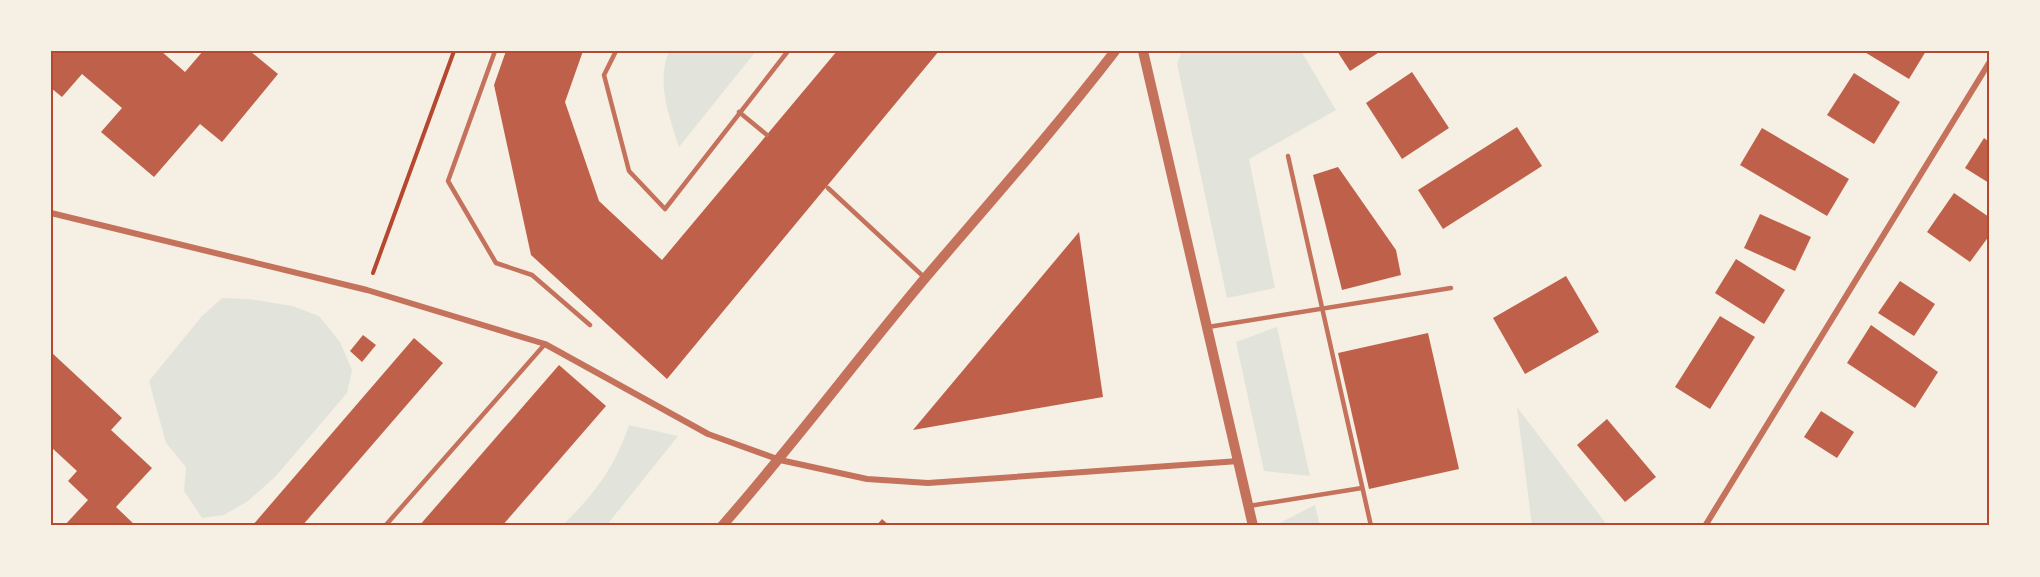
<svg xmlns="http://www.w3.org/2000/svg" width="2040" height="577" viewBox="0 0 2040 577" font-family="'Nunito Sans',sans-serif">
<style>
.green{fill:#e2e4dc}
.building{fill:#bf614a}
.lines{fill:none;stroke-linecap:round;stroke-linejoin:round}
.path{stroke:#b5482f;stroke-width:4}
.service{stroke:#c5725c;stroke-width:4.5}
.minor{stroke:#c5725c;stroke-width:6}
.tertiary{stroke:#c5725c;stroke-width:10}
.neatline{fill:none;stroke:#b5482f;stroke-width:2}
</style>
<rect width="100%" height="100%" fill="#f6efe4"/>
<g class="green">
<path d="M669 51H756L679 147C669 115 656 83 669 51Z"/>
<polygon points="1182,51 1301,51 1336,110 1249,159 1275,288 1227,298 1177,64"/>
<polygon points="222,298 249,299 292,306 319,316 340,342 352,370 347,393 276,476 248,501 224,515 202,518 184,491 186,467 166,443 149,381 202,316"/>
<polygon points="1277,327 1310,476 1264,471 1236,342"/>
<polygon points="1517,407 1608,526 1532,526"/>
<path d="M629 425 678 436 606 526H562C595 493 614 469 629 425Z"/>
<polygon points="1315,505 1320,526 1276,526 1276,525"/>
</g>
<g class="building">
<polygon points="51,51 161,51 185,72 203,51 250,51 278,74 222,142 200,124 154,177 101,132 122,108 82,74 62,97 51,88"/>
<polygon points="506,51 583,51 565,102 599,201 662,260 837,51 939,51 667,379 531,255 494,85"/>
<polygon points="1337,51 1381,51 1350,71"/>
<polygon points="1863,51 1926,51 1909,79"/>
<polygon points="1412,72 1449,128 1402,159 1366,103"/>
<polygon points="1854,73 1900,102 1874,144 1827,115"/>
<polygon points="1517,127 1542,166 1443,229 1418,190"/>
<polygon points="1762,128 1849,179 1827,216 1740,165"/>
<polygon points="1984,138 1989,142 1989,183 1965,168"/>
<polygon points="1338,167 1396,250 1401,275 1342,290 1313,175"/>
<polygon points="1954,193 1989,217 1989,236 1970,262 1927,232"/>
<polygon points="1760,214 1811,237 1795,271 1744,248"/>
<polygon points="1079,232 1103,397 913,430"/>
<polygon points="1736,259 1785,290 1764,324 1715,293"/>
<polygon points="1566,276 1599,332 1525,374 1493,318"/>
<polygon points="1900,281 1935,304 1914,336 1878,313"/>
<polygon points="1720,316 1755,337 1710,409 1675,387"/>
<polygon points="1871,325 1938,372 1915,408 1847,363"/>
<polygon points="1428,333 1459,469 1369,489 1338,353"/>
<polygon points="363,335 376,345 362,362 350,351"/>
<polygon points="414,338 443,363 302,526 252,526"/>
<polygon points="51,352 122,418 111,430 152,468 116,507 136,526 64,526 88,500 68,481 77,471 51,447"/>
<polygon points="559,365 606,406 502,526 419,526"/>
<polygon points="1821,411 1854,432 1837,458 1804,437"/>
<polygon points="1607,419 1656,477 1625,502 1577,445"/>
<polygon points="882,519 890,526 876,526"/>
</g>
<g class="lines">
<polyline class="path" points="373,273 454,51"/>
<g class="service">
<polyline points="495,51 448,181 496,263 532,275 590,325"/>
<polyline points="616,51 604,75 629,171 665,209 788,51"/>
<polyline points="739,112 767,135"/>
<polyline points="1288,156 1371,526"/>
<polyline points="828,188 925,278"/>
<polyline points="1208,327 1451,288"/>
<polyline points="1249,506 1362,488"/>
<polyline points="385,526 545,344"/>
</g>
<g class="minor">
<polyline points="51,213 367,290 545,344 708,434 780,460 867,479 928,483 1239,461"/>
<polyline points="1705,526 1989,63"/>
</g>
<g class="tertiary">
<polyline points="1143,51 1253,526"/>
<path d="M722 526C793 445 857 359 926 277 990 202 1055 129 1115 51"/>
</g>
</g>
<rect width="2040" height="577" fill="none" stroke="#f6efe4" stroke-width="105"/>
<rect x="52" y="52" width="1936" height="472" class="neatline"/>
</svg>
